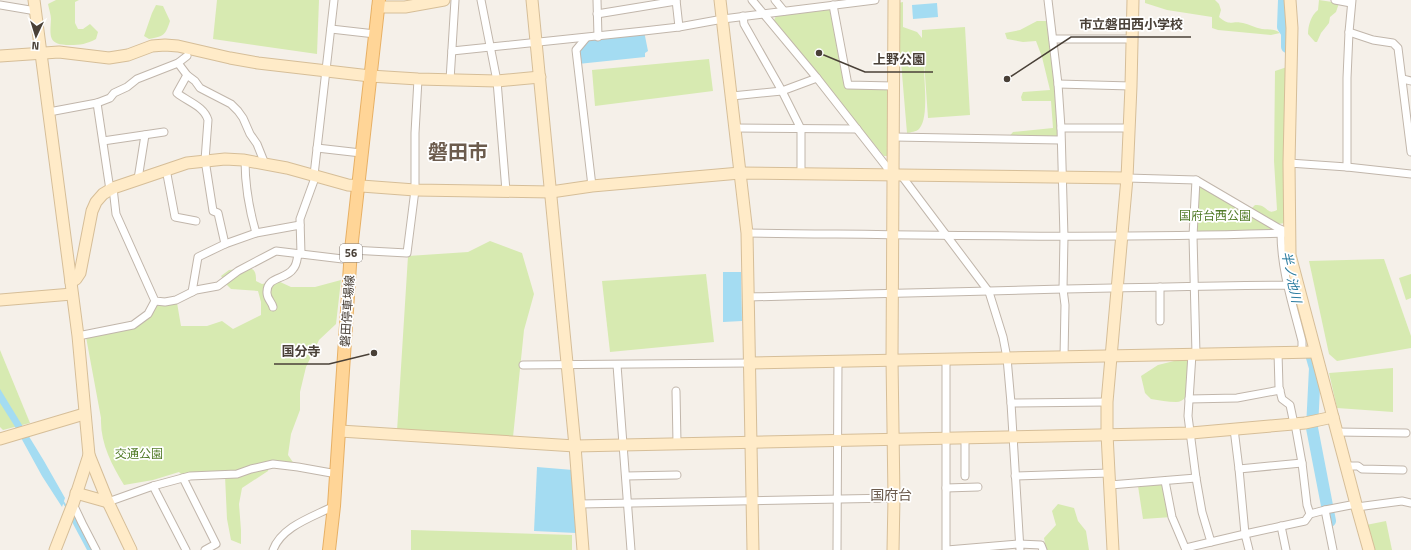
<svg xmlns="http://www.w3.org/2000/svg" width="1411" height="550" viewBox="0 0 1411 550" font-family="'Titillium Web','Noto Sans JP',sans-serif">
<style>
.green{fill:#d7eab1}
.water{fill:#a4dcf2}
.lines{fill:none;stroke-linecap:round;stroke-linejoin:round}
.stream{stroke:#a4dcf2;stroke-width:2}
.river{stroke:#a4dcf2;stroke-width:12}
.street-casing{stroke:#c1b6ab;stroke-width:9}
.secondary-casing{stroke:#d6be98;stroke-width:13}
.primary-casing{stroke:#e7b065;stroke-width:14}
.street{stroke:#fff;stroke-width:7}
.secondary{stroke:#ffebc8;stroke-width:11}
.primary{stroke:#ffd597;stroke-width:12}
.labels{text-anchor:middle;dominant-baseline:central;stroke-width:3.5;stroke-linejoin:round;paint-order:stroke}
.shield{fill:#fff;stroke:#807973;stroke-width:1}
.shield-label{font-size:11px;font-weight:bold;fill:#494037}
.park-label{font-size:12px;fill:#527c28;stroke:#fff}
.street-label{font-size:12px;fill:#494037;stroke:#fff}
.water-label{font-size:13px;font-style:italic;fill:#297b9f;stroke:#fff}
.quarter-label{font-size:14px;fill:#6c5c4e;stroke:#fff}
.town-label{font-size:20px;font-weight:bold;fill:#6c5c4e;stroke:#fff}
.leader{fill:none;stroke:#494037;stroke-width:1.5}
.callout-dot{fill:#494037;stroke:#fff;stroke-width:1.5}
.callout-label{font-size:13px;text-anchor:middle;font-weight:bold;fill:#494037;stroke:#fff;stroke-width:3.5;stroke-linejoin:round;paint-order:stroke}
</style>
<rect width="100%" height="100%" fill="#f5f0e9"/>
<g class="green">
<path d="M56 0H79L75 2V23L78 29H83L90 24 98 32 96 39C87 44 80 45 70 45 48 45 50 37 51 19 51 15 49 9 48 4Z"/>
<polygon points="217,0 319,0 317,54 213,39"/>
<path d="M1145 0H1215L1219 4 1221 10 1219 17C1230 27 1232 20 1243 23 1249 24 1255 28 1262 29 1269 30 1274 28 1280 33L1271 35 1218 30 1212 28V17L1167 10 1145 3Z"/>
<path d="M1319 0 1339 3 1336 12 1330 17 1329 23 1321 33 1317 42H1315L1308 34C1308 26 1311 15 1318 10Z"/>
<path d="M903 2V27L917 32 922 38V30L965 27 970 115 928 118 924 61C923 76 930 118 919 129 916 132 911 132 907 133L901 62 897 45 898 3Z"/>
<path d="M156 5 163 6 170 21C165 36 164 36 149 39L144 36 152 13Z"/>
<polygon points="828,9 832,12 846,83 885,87 890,90 888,156 884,156 773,22 776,16"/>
<polygon points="1037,21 1051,21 1059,139 1007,139 1013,132 1053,128 1051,101 1022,101 1021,97 1023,92 1050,90 1042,57 1036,41 1023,42 1007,39 1005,33 1020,30"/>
<polygon points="709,59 713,91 595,106 592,70"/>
<path d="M1287 67 1285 223 1278 224 1257 216 1252 208 1255 205C1258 205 1260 205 1262 206 1269 210 1269 214 1277 210L1274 161 1275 71Z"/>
<polygon points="1197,185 1276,229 1275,233 1198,235 1196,231"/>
<polygon points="490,241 522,253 534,294 524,330 513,437 397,431 408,256 468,252"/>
<polygon points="1384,259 1411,336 1411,348 1337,361 1329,354 1309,261"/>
<path d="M250 268C256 270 256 275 256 281L262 284 278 281 291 287H315L341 280 336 324 319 340 306 367 300 392V410L291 434 288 455 297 468 269 466 268 471 242 488 239 504 241 530V544L231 540 227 519 225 476 184 477 179 472 153 480 124 485C112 465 100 443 101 418L86 337 135 327 155 301 176 297 181 326H207L222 321 233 329 261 315V302L258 291 231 289 227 285 221 276 229 270Z"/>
<polygon points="706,274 714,342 610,352 602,281"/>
<polygon points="1411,274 1411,298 1406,300 1399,278"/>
<polygon points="0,350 30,423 3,430 0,427"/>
<path d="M1182 359 1191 361C1190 373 1193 402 1176 402 1168 402 1159 400 1151 399L1145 393 1141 376 1158 365Z"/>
<polygon points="1393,368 1393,412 1337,408 1329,373"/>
<polygon points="1165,481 1172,517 1143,519 1138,486"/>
<polygon points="1058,504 1074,508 1078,521 1086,531 1089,550 1046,550 1044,538 1056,525 1052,511"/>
<polygon points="1386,521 1392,550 1375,550 1366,525"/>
<polygon points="411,530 572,535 572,550 411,550"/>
</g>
<g class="water">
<polygon points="937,3 938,17 913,19 912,5"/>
<polygon points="644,31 648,51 645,53 645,57 578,64 577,52 584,40"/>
<polygon points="723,272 741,272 742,321 723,322"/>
<polygon points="0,389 44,461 65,498 62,507 42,476 14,425 0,403"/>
<polygon points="537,467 573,470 576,533 534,531"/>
<polygon points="74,513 95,550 87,550 71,520"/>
</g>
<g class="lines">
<polyline class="stream" points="62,500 67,508"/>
<g class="river">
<polyline points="1284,0 1283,27 1287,33 1287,47"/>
<polyline points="1311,354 1315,368 1312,428 1330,521"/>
</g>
<g class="street-casing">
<g id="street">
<polyline points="481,0 497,81 506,191"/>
<polyline points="597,0 598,37"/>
<polyline points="676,0 679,27"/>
<polyline points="752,0 817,78 893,175"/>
<polyline points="775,0 784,11"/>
<polyline points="1048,0 1058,84 1061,128 1064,237 1063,289 1065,305 1064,357"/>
<polyline points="1335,0 1351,3"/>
<polyline points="0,5 36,11"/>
<polyline points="833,5 848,85 893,86"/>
<polyline points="597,14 676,1"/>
<polyline points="743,16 744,24 782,91 801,129 801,174"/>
<polyline points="331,29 375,34"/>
<polyline points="1349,32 1373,40 1393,43 1398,48 1411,152"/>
<polyline points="586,38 576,50 592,186"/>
<polyline points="1053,39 1132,39"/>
<polyline points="452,51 644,31 679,27 723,19 875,0"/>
<polyline points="178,63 187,75 195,81 200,88 231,104 238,111 243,118 250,134 257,144 265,164"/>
<path d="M187 75 177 93C188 102 204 106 208 120L205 160 213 211 218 213 225 244"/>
<polyline points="1403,79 1411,81"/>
<polyline points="450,80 455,0"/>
<polyline points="1058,84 1131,86"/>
<polyline points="732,96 782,91 817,78"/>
<polyline points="97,103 110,190"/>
<polyline points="49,112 97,103 110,98 114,93 127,87 137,79 178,63 187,56"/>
<polyline points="735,128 857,129"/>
<polyline points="1061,128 1129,128"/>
<polyline points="894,137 1060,140"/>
<polyline points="103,141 164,132"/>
<polyline points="317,148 361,153"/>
<path d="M245 160C245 185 249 209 256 233"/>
<polyline points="1289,163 1347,167 1411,174"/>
<polyline points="1347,167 1347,78 1349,32 1352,0"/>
<polyline points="166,169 175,217 196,221"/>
<polyline points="314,175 334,0"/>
<polyline points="901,175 989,292 1003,337 1007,358 1011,403 1020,550"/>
<polyline points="1127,178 1196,180 1278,228 1287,232"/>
<polyline points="138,179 145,135"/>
<polyline points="113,188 116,214 155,301 165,302 176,300 196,290 218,286 238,271 276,251 351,260"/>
<path d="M747 233C927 235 1108 239 1289 233"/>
<path d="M1281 233C1281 270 1293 305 1302 341V347L1299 352"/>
<polyline points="351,250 407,253 415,190 415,133 418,79"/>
<polyline points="301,254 300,219 316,175"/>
<polyline points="192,292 198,257 225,244 256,233 300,225"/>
<path d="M749 297C931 292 1114 287 1297 285"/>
<path d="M273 307C272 302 267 299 267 293 266 276 286 280 293 269 297 265 297 259 298 254"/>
<polyline points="1160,321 1160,287"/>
<polyline points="78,336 133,325 148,314 155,301"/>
<polyline points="1278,353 1279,387 1282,399 1290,405 1294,424"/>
<polyline points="1192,354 1188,416 1196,478 1202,512 1211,542 1245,534 1249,550"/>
<polyline points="1196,354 1193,236 1196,180"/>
<polyline points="946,359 946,550"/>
<polyline points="523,365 749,363"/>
<polyline points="617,365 631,550"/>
<polyline points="676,391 677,443"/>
<polyline points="1189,399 1237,398 1280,390"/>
<polyline points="1011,403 1107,402"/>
<polyline points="1295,424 1302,463 1307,505 1310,514"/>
<polyline points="1234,429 1239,469 1245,534 1305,521 1310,514 1325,510 1356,504"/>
<polyline points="1337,432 1406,433"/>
<polyline points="1346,466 1358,466 1362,469 1403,470"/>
<polyline points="1239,469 1302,463"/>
<polyline points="626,476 677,475"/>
<polyline points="965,476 965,437"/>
<polyline points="1015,476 1109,473"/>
<polyline points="183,478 216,544 205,550"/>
<polyline points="1165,481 1172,517 1186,550"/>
<polyline points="1110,485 1196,478"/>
<polyline points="153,486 186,550"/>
<polyline points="946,488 978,487"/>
<polyline points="108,502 153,486 190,476 237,474 251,469 273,464 298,467 337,474"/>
<polyline points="73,504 82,523 96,550"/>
<polyline points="580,504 894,498"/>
<polyline points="1357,507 1402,501 1411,503"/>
<polyline points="1325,510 1333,550"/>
<polyline points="1281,526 1286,550"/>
<polyline points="1186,548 1211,542"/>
<path d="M273 550C282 526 313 517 334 506"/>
<polyline points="837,550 838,361"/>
<polyline points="947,550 1019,544 1041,545 1043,550"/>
</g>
</g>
<g class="secondary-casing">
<g id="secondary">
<polyline points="34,0 78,336 89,455 108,502 131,550"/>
<polyline points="532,0 575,446 583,550"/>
<polyline points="720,0 747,233 753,550"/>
<polyline points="1290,0 1292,28 1289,163 1290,255 1356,504 1369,550"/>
<polyline points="378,7 405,7 444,0"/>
<polyline points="0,56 59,52 109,58 128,55 152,46 165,45 178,46 230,58 258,63 370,76 418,79 497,81 540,77"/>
<polyline points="71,282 76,279 80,273 92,211 96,202 103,194 113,188 187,163 225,159 243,160 287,168 348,185 415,190 551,192 592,186 740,173 1127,178"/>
<polyline points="0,300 72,294"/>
<polyline points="749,363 1315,352"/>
<polyline points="340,431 575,446 1191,433 1305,423 1333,417"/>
<polyline points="0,439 84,414"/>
<polyline points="76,493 108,502"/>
<polyline points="55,550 73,504 89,455"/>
<polyline points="893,550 894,498 892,359 894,0"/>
<polyline points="1113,550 1107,434 1107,402 1127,178 1131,86 1133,0"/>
</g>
</g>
<g class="primary-casing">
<polyline id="primary" points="329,550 334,506 351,250 379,0"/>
</g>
<use href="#street" class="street"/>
<use href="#secondary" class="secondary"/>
<use href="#primary" class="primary"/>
</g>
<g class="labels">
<rect class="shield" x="340" y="244" width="22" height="18" rx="3"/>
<g class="shield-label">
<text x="351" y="253">56</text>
</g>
<g class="park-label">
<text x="1215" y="215">国府台西公園</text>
<text x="139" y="453">交通公園</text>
</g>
<g class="street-label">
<text transform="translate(347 311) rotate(-86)">磐田停車場線</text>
</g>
<g class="water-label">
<text transform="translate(1292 277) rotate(78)">半ノ池川</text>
</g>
<g class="quarter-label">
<text x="891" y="494">国府台</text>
</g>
<g class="town-label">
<text x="458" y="151">磐田市</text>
</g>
</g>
<path class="leader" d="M1007 79L1071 37H1191M819 53L865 72H933M374 353L329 364H274"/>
<g class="callout-dot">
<circle cx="1007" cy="79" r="4"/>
<circle cx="819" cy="53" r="4"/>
<circle cx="374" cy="353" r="4"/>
</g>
<g class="callout-label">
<text x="1131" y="29">市立磐田西小学校</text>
<text x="899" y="64">上野公園</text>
<text x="301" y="356">国分寺</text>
</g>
<g transform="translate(36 36) rotate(184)" stroke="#ffffff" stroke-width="3" paint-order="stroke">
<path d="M0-3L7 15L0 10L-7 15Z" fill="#494037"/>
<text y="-6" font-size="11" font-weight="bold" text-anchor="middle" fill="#494037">N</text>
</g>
</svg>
